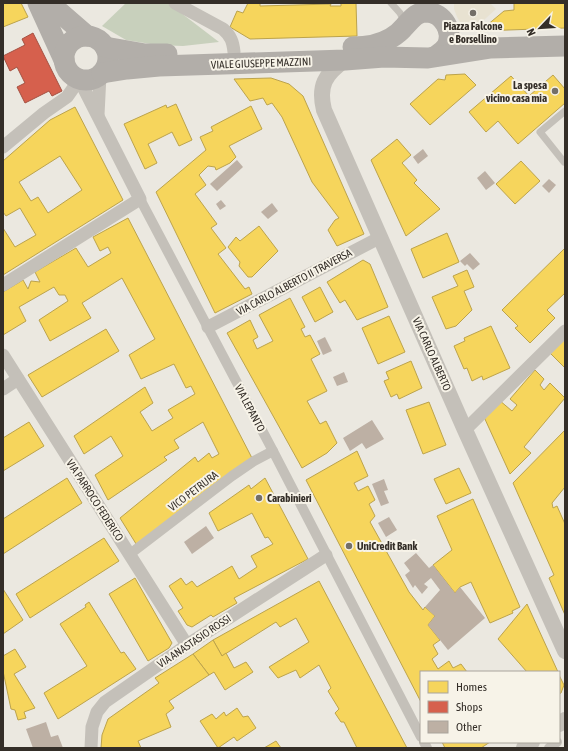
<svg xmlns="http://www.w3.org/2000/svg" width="568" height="751" viewBox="0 0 568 751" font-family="'Asap Condensed',sans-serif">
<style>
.green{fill:#c8d0bc}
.plaza{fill:#e8e2d1}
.homes{fill:#f6d55c;stroke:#bca34c;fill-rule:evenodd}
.shops{fill:#d6604d;stroke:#a55142}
.building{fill:#bdb0a4}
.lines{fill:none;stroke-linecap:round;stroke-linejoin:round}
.service{stroke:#c4c0b9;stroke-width:7}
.pedestrian{stroke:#c4c0b9;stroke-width:10}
.minor{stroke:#c4c0b9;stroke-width:13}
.tertiary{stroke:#c4c0b9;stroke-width:16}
.primary{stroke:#b2aea9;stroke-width:21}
.poi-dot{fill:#746f68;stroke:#f7f3e8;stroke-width:1.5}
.labels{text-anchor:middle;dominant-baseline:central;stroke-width:4;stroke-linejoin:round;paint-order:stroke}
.poi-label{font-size:11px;font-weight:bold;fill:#342e28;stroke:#f7f3e8;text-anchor:start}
.street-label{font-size:11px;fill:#342e28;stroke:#f7f3e8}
</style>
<rect width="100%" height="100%" fill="#ebe8e0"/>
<polygon class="green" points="126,3 168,3 219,42 183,46 157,45 126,40 102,26"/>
<polygon class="plaza" points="454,3 490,3 496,9 474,29 460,22 457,17 454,9"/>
<g class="homes">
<polygon points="3,3 21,3 28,17 3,27"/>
<polygon points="248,3 260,3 260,6 331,4 330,6 341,6 341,3 356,3 357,36 250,39 230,27 237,11 243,13"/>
<polygon points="514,3 564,3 565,4 565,28 480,31 504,11 514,10"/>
<polygon points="465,74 476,85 430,125 410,104 438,79 445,80 446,75"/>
<polygon points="553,75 565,89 565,103 518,144 498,121 486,132 469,112 511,76 529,96"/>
<polygon points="271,78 289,84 303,96 364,234 337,246 328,230 335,220 339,218 312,182 282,117 272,103 267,105 263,98 250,101 234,79"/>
<polygon points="176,104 192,140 179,146 172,132 148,144 157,163 145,169 124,124 166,105 167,108"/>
<polygon points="251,106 262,129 229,146 236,157 230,163 216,170 215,167 208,166 199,175 206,185 195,194 217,224 211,228 226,248 218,254 245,289 249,287 252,294 215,313 156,192 206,150 200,137 213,131 211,127"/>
<path d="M75 107 123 200 3 275V228L15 247 36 235 20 208 6 216 3 212V161L50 120ZM60 156 82 190 48 213 38 197 31 201 19 182Z"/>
<polygon points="397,139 411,155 402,163 417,180 414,183 440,209 406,236 371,160"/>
<polygon points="521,161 540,181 515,204 496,184"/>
<polygon points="128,218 252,458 138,547 120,518 195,457 198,462 209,453 212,458 219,454 203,422 174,440 179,448 164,457 167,460 108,500 95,475 123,456 111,436 84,454 74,436 145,387 153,403 140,412 152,431 173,418 168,410 195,394 191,386 186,388 174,364 141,379 129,355 155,339 122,278 82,303 91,318 50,341 39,320 68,301 65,295 59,295 54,287 19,307 26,321 3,335 3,292 23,280 28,289 31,281 40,282 35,272 76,248 88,267 111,253 108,247 100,251 93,237"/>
<polygon points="259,226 278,251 252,277 248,277 239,266 240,262 228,247 236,237 240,241"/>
<polygon points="447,233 459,262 423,278 411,249"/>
<polygon points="565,248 565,293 547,310 555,318 530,343 515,328 518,326 502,310"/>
<polygon points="363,260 370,264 388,307 357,320 345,300 340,303 327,282"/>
<polygon points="467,270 474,287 464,291 472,310 456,326 446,329 432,297 458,286 453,276"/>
<polygon points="320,287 333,312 315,322 302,297"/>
<polygon points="290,298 305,327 301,329 305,337 310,335 320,354 311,359 327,391 307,401 320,424 326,421 337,443 327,453 302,468 227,333 250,320 258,337 253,340 257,349 273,341 259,315"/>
<polygon points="389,316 405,352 378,364 362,328"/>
<polygon points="491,326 510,368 483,380 482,376 472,381 467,368 464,369 454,346 465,341 464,338"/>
<polygon points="106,329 119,351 42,397 28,375"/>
<polygon points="565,338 565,368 550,353"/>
<polygon points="411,361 422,388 399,399 397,394 391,397 384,381 389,379 386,372"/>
<polygon points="535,370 544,379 540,385 544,390 550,383 565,398 524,447 531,453 510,474 484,417 499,400 512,411 517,405 510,399"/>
<polygon points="429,402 446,445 423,454 406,410"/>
<polygon points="29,422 44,446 3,471 3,438"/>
<polygon points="565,430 565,487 552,503 553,508 557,506 565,524 565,615 549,578 554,575 513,483"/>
<polygon points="357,451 368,476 354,483 358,491 368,486 375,500 369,504 375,516 370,522 409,592 423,610 425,607 435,616 428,625 440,640 433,645 438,654 432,659 438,669 449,661 453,668 461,664 467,672 421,672 421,702 306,480"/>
<polygon points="459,468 471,493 446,504 434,479"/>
<polygon points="67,478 82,503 3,554 3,519"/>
<polygon points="265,478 308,559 234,598 237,603 213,617 211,615 192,627 187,625 178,611 183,608 169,586 181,578 186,585 192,581 197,587 232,566 239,579 257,567 251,556 273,544 268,537 265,538 252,513 218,531 209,513 249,485 251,489"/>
<polygon points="473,499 520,607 512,611 513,613 490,623 471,582 460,587 455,593 433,565 452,550 437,516"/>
<polygon points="104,538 119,561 30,618 16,594"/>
<polygon points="135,578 172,643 169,648 148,661 109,594"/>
<polygon points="319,581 407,748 357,748 344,722 341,722 335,713 339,709 328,691 331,688 319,665 300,678 296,670 278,678 269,667 309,642 296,618 280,627 276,622 222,656 213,640"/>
<polygon points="3,589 23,620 3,634"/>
<polygon points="89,602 121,653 124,652 136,669 58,719 44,693 87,666 60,624 86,607 85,605"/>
<polygon points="527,604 558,672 527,672 498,639"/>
<polygon points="213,640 222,656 226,653 234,668 246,662 253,672 225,690 214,672 209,675 193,654"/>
<polygon points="15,649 26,667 14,674 35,708 24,712 26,718 18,720 15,710 11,709 3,671 3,656"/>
<polygon points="193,654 209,675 169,701 174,708 166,714 171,727 138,741 141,748 101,748 102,735 108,719 159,683 155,678"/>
<polygon points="559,675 564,685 561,693 559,694"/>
<polygon points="237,708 243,717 248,716 256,728 237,741 234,737 218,748 200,721 212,714 216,719 224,712 226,716"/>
<polygon points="276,741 281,748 264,748"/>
<polygon points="442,742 490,742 481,748 445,748"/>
</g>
<polygon class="shops" points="33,33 62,91 52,96 49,91 25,103 17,87 25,83 17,67 10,71 3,56 25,45 22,39"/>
<g class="building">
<polygon points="423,149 428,156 418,164 413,157"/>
<polygon points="237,160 243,167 217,191 210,184"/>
<polygon points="485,171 495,183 486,190 477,178"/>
<polygon points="549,179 556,185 549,193 542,186"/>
<polygon points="221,200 226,206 220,210 216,204"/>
<polygon points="272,203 278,211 268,219 261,212"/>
<polygon points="470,253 480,264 473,270 467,264 465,266 460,261"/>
<polygon points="325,337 332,351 323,355 317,341"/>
<polygon points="344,372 348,382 337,386 333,377"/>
<polygon points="372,420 384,439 366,449 362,443 350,451 343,438"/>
<polygon points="384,479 388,490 384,491 389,503 381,506 372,484"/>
<polygon points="389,517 397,530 386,537 378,523"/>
<polygon points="206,526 214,538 192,554 184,542"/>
<polygon points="416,553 429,568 433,565 455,593 460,587 485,618 448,650 428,625 435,616 425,607 440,590 431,578 424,584 428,587 422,594 415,585 413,588 405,575 410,571 404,563"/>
<polygon points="46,722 51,737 58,735 63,748 33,748 26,729"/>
</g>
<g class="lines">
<g class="service">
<polyline points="391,3 400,13 405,23"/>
<polyline points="564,162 540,132 565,111"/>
</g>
<g class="pedestrian">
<polyline points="140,199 273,451 421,737"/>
<polyline points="130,554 232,476 254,461 273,451"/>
<polyline points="424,742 427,748"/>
<polyline points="549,748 557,742"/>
</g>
<g class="minor">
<path d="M175 3 223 29C231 36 233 42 234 52"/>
<polyline points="98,115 100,75"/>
<polyline points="3,147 44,113 67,97 74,87 76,78"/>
<polyline points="3,285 140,199 79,79"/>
<polyline points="208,327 381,237"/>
<polyline points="3,355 187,645"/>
<polyline points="3,389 18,379"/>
<polyline points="465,430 565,331"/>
<polyline points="91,748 92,727 97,712 105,702 187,645 326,555"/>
</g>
<g class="tertiary">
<path d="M345 60C325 74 318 86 324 110L465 430 565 651"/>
<polyline points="559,724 565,720"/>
<polyline points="524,748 532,742"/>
</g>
<g class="primary">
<polyline points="38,3 64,60"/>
<polyline points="49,3 87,36"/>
<circle cx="86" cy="58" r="22"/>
<polyline points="105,47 145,54 167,54"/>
<path d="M353 47C366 47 379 45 391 38 396 35 401 31 405 26 412 19 416 12 427 12 443 13 454 31 447 46 444 51 440 53 436 56"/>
<polyline points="102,73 127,69 159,66 345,60 384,57 428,58 491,48 565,46"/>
</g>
</g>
<g class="poi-dot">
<circle cx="473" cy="13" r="4"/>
<circle cx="555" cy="91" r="4"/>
<circle cx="259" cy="498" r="4"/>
<circle cx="349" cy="546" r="4"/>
</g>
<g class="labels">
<g class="poi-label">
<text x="473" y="26" text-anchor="middle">Piazza Falcone<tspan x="473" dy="13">e Borsellino</tspan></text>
<text x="547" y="85" text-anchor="end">La spesa<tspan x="547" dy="13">vicino casa mia</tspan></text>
<text x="267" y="498">Carabinieri</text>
<text x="357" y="546">UniCredit Bank</text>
</g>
<g class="street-label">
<text transform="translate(261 63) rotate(-2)">VIALE GIUSEPPE MAZZINI</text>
<text transform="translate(294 282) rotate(-28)">VIA CARLO ALBERTO II TRAVERSA</text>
<text transform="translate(432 354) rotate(66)">VIA CARLO ALBERTO</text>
<text transform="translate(250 408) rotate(62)">VIA LEPANTO</text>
<text transform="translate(193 491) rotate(-37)">VICO PETRURA</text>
<text transform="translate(95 500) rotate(57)">VIA PARROCO FEDERICO</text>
<text transform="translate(194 641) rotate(-34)">VIA ANASTASIO ROSSI</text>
</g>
</g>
<rect width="568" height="751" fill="none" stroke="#342e28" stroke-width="8"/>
<rect x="420" y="671" width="140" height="72" fill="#f7f3e8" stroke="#a9a49b"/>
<rect x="428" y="681" width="20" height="12" fill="#f6d55c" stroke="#a9a49b"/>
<text x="456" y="691" font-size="12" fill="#342e28">Homes</text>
<rect x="428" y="701" width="20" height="12" fill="#d6604d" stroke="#a9a49b"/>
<text x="456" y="711" font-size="12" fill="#342e28">Shops</text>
<rect x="428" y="721" width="20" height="12" fill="#bdb0a4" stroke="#a9a49b"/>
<text x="456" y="731" font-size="12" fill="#342e28">Other</text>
<g transform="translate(540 28) rotate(245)" stroke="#f7f3e8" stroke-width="3" paint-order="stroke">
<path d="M0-3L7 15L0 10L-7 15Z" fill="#342e28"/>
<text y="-6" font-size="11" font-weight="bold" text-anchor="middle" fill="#342e28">N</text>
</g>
</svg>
